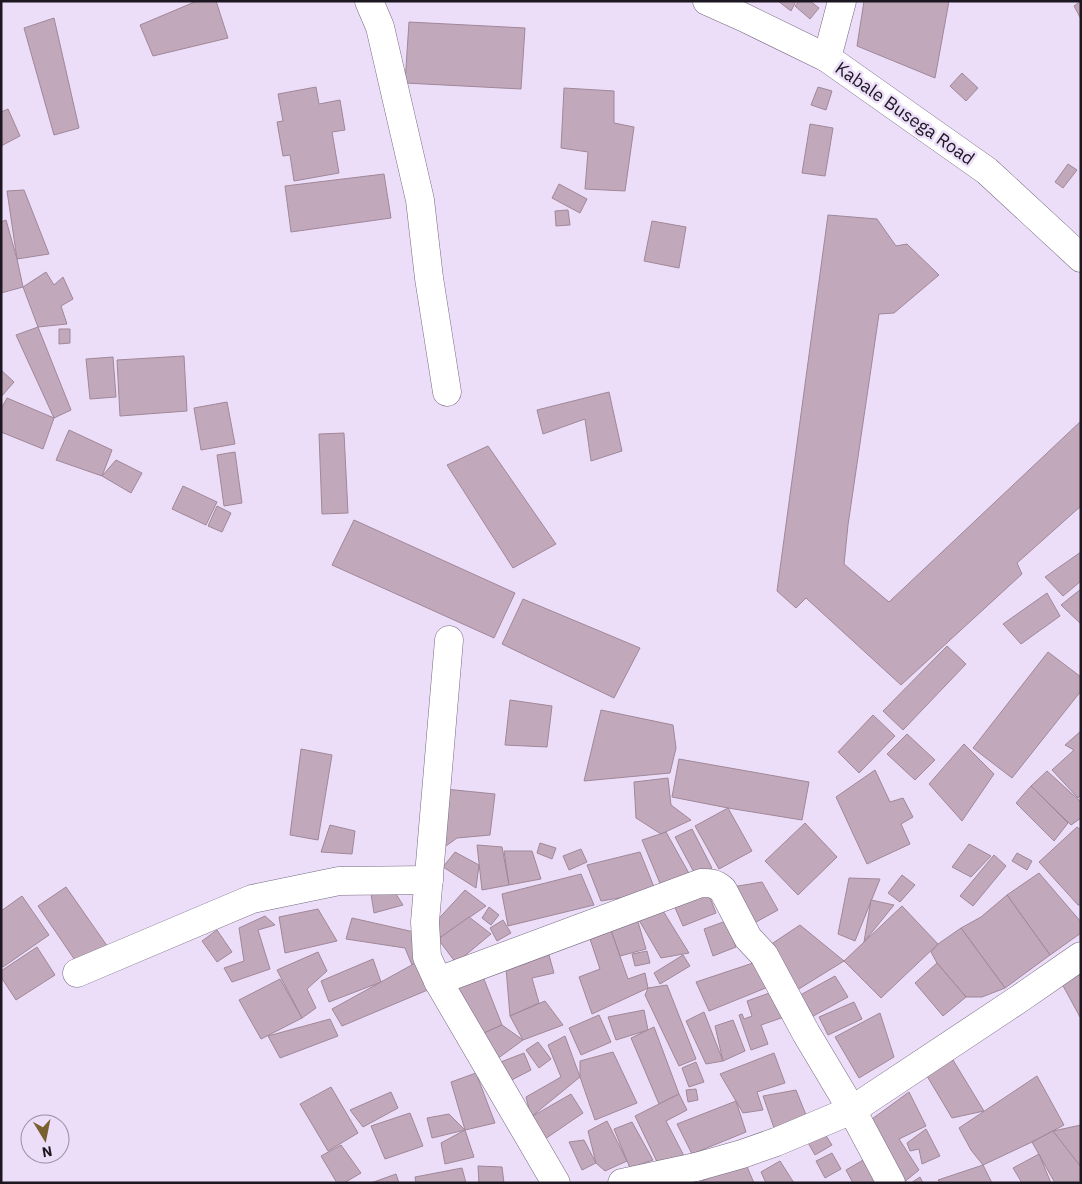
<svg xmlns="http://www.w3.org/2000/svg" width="1082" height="1184" viewBox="0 0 1082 1184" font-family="'IBM Plex Sans',sans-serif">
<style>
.building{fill:#c2a8bb;stroke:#a08799}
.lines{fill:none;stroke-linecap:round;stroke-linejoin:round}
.minor-casing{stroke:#756980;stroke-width:29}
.tertiary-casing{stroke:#756980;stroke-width:29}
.minor{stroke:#fff;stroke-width:28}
.tertiary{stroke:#fff;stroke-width:28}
.labels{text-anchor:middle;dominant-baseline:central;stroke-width:5;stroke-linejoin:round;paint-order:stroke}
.street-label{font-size:18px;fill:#1c1720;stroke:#ecdef8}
</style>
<rect width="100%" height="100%" fill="#ecdef8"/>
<g class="building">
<polygon points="197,1 216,1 228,38 153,56 140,25"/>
<polygon points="778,1 796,1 791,11"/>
<polygon points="799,1 810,1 819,8 810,19 795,6"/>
<polygon points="864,1 949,1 935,78 857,46"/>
<polygon points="1081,1 1081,19 1074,6"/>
<polygon points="54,18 79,128 54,135 24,28"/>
<polygon points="409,22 525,28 521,89 405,83"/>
<polygon points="962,73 978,88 966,101 950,86"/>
<polygon points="316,87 319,104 340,100 345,130 332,132 339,173 294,181 290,155 283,156 277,122 283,121 278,94"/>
<polygon points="818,87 832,91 826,110 811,105"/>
<polygon points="564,88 614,91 614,123 634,127 625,191 585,189 588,152 561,148"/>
<polygon points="8,109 20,136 1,146 1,112"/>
<polygon points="810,124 833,128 825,176 802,173"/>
<polygon points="1068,164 1077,170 1063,188 1055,182"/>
<polygon points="384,174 391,218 291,232 285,186"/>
<polygon points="559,184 587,199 580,213 552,198"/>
<polygon points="24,190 49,254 17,259 7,191"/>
<polygon points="568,210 570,225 556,226 555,211"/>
<polygon points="828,215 877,219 896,246 907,244 939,275 894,313 879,314 848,525 844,564 889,602 1081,421 1081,506 1017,563 1022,574 901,685 806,598 796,608 777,591"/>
<polygon points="6,220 17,259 23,287 1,293 1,222"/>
<polygon points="652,221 686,227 679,268 644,261"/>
<polygon points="46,272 54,285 63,277 73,299 61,306 67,324 38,327 23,287"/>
<polygon points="38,327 71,410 54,418 16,335"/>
<polygon points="59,329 70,329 70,343 59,344"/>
<polygon points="184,356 187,411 120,416 117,360"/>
<polygon points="113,357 116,397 90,399 86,359"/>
<polygon points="1,370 14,382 1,397"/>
<polygon points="609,392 622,451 591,461 585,419 543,434 537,410"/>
<polygon points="7,398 54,418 43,449 1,432 1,409"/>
<polygon points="227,402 235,444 201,450 194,408"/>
<polygon points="69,430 112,450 102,476 56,460"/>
<polygon points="344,433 348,513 322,514 319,434"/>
<polygon points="488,446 556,544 513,568 447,465"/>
<polygon points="235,452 242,503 224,506 217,455"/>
<polygon points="116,460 142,473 131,493 102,476"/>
<polygon points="183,486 217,502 206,525 172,509"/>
<polygon points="217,506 231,513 222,532 208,526"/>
<polygon points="354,520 515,593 494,638 332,565"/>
<polygon points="1081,552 1081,581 1063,596 1045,577"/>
<polygon points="1081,589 1081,624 1061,605"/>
<polygon points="1047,593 1060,616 1021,644 1003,624"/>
<polygon points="523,599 640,648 614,698 502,644"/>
<polygon points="947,646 966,664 903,730 883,711"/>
<polygon points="1048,652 1081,677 1081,691 1012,778 973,748"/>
<polygon points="510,700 552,706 547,747 505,745"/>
<polygon points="601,710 673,725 676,748 670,773 584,781"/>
<polygon points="873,715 895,736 859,773 838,752"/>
<polygon points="1081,731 1081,795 1078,798 1052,770 1074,750 1065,745"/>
<polygon points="907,734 935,760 915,780 887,754"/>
<polygon points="964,744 994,774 962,821 929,784"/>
<polygon points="301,749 332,755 318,840 290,835"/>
<polygon points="679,759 809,782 802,820 728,808 672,797"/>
<polygon points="875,770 890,802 903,798 913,817 901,824 910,844 867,864 836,797"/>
<polygon points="1047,771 1081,802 1081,818 1071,825 1031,786"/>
<polygon points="668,778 671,805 691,820 661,834 636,818 634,782"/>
<polygon points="1031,786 1068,823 1054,841 1016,803"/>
<polygon points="445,789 495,794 490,835 457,838 435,854"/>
<polygon points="728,808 752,851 719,869 695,826"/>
<polygon points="805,823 837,857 798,895 765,861"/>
<polygon points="330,825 355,831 352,854 321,852"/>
<polygon points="1077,827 1081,830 1081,905 1078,905 1039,862"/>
<polygon points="692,829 712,868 696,876 675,837"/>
<polygon points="666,832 691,877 662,888 642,840"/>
<polygon points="540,843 556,848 552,859 537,853"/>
<polygon points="969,844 991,856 971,877 952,867"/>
<polygon points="477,845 502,847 509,885 482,890"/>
<polygon points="581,849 587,862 569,870 563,856"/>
<polygon points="504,851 532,851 541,879 509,885"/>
<polygon points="455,852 479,865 476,888 443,867"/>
<polygon points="640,852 656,892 601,901 587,865"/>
<polygon points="1017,853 1032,861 1027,870 1012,861"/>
<polygon points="994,855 1006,866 973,906 960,896"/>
<polygon points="1039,873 1081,922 1081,933 1050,955 1007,895"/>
<polygon points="581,874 594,905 508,926 502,894"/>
<polygon points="902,875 915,885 900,902 888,893"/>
<polygon points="849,878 880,879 855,941 838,934"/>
<polygon points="762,882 778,910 747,927 732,887"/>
<polygon points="66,887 110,950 81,969 38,906"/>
<polygon points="392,888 403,905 374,913 371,894"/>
<polygon points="465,890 486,906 438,939 432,926"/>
<polygon points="707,890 716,913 683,926 673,903"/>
<polygon points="1007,895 1050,955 1005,988 961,928 981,917"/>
<polygon points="22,896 49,935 3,967 1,964 1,911"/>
<polygon points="871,900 894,905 864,942"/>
<polygon points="660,906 689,953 661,958 636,915"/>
<polygon points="902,906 938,944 881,998 844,961"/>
<polygon points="489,907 499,915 491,925 482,918"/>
<polygon points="318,909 337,941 285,953 279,917"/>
<polygon points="636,915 646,949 620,956 608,922"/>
<polygon points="265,916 275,925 258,930 270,969 232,982 224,968 244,961 239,928"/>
<polygon points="469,917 491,934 456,963 438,939"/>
<polygon points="352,918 423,934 419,961 412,965 405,948 346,939"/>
<polygon points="503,920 511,933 497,941 490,928"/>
<polygon points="726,921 736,947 713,956 704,929"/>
<polygon points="608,922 628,979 645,973 648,988 592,1014 579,977 600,969 587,930"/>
<polygon points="800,925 844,961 794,992 767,947"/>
<polygon points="961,928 1005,988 982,997 966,997 937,963 931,952 938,944"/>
<polygon points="217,930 232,952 217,962 202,941"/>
<polygon points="37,947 55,975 16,1000 1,977 1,971"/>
<polygon points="547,948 554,973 532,978 539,1003 510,1016 506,968"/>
<polygon points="647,951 650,963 635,966 632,954"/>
<polygon points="318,952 327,971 307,989 316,1008 302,1018 277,970"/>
<polygon points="683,955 690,966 660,984 654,973"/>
<polygon points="373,959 381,982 329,1002 321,981"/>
<polygon points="762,960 773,985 709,1011 696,982"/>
<polygon points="419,961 430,989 342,1026 332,1009"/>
<polygon points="937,963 966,997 943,1016 915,983"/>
<polygon points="480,969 502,1025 475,1037 455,983"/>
<polygon points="1077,971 1081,977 1081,1016 1080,1017 1061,982"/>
<polygon points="835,976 848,997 806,1020 793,999"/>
<polygon points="280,979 302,1018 261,1039 239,1000"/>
<polygon points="667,985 696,1059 679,1066 645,995 648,988"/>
<polygon points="775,991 784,1017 761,1025 768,1044 751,1050 739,1015 742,1014 744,1019 752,1016 747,1001"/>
<polygon points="545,1001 563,1025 523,1040 510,1016"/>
<polygon points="854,1002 862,1019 828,1035 819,1017"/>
<polygon points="644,1010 648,1030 616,1040 608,1017"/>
<polygon points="704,1012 723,1061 706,1064 686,1021"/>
<polygon points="880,1013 894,1057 859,1078 835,1037"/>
<polygon points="599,1015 611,1042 581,1055 569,1028"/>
<polygon points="330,1019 338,1036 280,1058 268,1036"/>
<polygon points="733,1020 745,1051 723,1061 715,1026"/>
<polygon points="502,1025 523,1040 493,1062 475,1037"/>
<polygon points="654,1027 679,1094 659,1104 631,1038"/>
<polygon points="565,1036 580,1077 531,1117 526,1097 561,1077 548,1045"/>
<polygon points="538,1042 551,1059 539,1068 526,1050"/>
<polygon points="613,1052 637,1103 595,1120 580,1077 580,1061"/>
<polygon points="524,1053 531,1070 502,1085 493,1065"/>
<polygon points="774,1053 785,1083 757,1092 763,1110 743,1113 720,1074"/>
<polygon points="953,1060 984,1111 952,1118 924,1071"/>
<polygon points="696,1062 704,1082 689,1087 682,1068"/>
<polygon points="476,1073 495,1123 465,1130 451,1082"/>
<polygon points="1037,1076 1064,1125 1032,1142 983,1165 971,1150 959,1128"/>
<polygon points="331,1087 358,1133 328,1151 300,1104"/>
<polygon points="696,1089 698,1100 688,1102 686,1090"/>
<polygon points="796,1090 808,1120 774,1128 763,1096"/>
<polygon points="391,1092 398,1108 363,1127 350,1110"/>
<polygon points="909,1092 926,1126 899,1139 919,1170 903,1183 872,1119"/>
<polygon points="571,1094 583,1113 545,1139 531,1117"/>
<polygon points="679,1094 687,1110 666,1121 684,1156 660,1168 635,1116"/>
<polygon points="736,1101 746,1132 692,1154 677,1124"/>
<polygon points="410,1113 423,1146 385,1159 371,1126"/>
<polygon points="449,1114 465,1130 432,1138 427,1118"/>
<polygon points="607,1121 627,1161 605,1171 596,1163 588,1131"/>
<polygon points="632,1122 653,1160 630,1168 614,1129"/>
<polygon points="1081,1125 1081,1164 1077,1165 1053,1131"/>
<polygon points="926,1129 940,1156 922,1164 919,1149 910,1151 907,1143"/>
<polygon points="465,1130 474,1157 445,1164 441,1143"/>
<polygon points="823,1131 832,1145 815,1155 807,1141"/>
<polygon points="1053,1131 1081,1167 1081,1183 1055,1183 1032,1142"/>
<polygon points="584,1140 596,1163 582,1170 569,1142"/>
<polygon points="341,1145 361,1173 344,1183 337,1183 321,1156"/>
<polygon points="832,1153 841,1169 825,1178 816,1161"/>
<polygon points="1039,1154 1051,1183 1022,1183 1013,1168"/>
<polygon points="865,1159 878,1183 853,1183 846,1170"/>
<polygon points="780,1161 794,1183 766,1183 761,1172"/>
<polygon points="745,1162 754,1183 701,1183 700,1182"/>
<polygon points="983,1165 992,1183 940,1183 938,1180"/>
<polygon points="478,1166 502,1167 504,1183 479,1183"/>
<polygon points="462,1168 466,1183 416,1183 415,1177"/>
<polygon points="396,1174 399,1183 371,1183"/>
<polygon points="920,1177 923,1183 911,1183"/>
</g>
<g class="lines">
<g class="minor-casing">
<g id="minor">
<polyline points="369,1 380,27 420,200 429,278 447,392"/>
<polyline points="827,58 842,1"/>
<polyline points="449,640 425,922 427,957 438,981 556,1183"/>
<polyline points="77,973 252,899 339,881 429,880"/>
<path d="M438 981 701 883C711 883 715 883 723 890L748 938 764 955 806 1033 852 1110 891 1183"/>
<polyline points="622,1183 696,1167 742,1154 776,1142 852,1110 1019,999 1081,956"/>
</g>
</g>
<g class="tertiary-casing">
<polyline id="tertiary" points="707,1 745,18 827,58 987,171 1081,258"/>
</g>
<use href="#minor" class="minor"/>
<use href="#tertiary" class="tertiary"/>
</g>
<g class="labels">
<g class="street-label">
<text transform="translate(905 113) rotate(35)">Kabale Busega Road</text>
</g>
</g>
<rect width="1082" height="1184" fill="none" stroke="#1c1720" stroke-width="5"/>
<g transform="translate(45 1139) rotate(170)"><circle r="24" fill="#ecdef8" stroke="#998ea2"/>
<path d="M0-4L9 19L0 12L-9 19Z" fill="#786031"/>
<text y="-8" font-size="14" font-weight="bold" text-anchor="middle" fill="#1c1720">N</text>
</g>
</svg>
